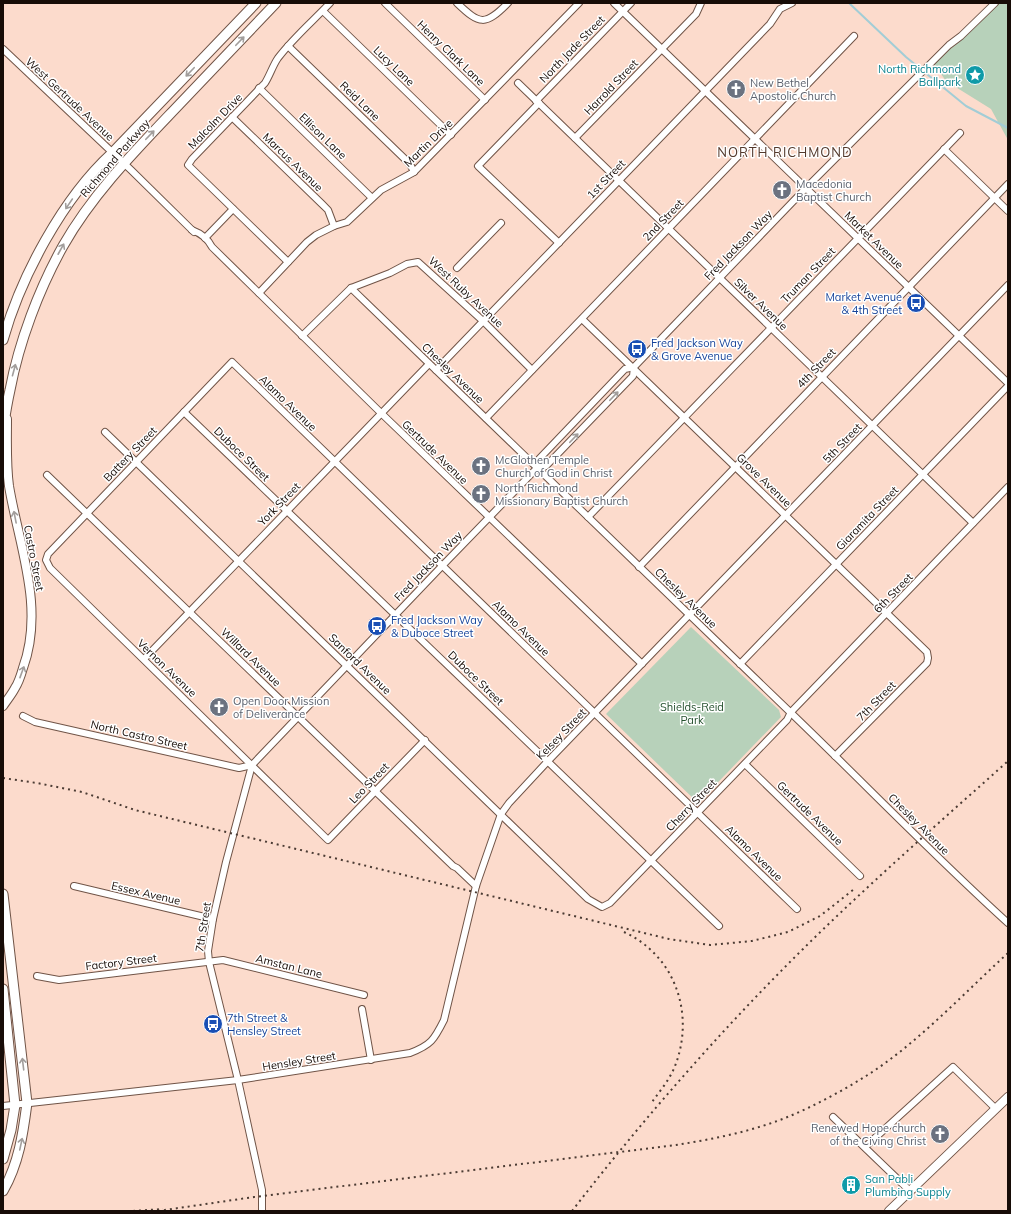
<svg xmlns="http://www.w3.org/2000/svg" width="1011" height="1214" viewBox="0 0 1011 1214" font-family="Mulish,sans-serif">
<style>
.green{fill:#b7d1ba}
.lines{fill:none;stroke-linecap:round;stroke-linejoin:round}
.stream{stroke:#a2cdd6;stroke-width:2}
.minor-casing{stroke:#705447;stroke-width:8}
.major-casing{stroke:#705447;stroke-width:10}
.highway-casing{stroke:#705447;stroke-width:11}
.minor{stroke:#fff;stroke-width:6}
.major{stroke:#fff;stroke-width:8}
.highway{stroke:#fff;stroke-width:9}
.rail{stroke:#4b3b33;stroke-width:2;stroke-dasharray:2 4;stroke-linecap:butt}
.oneway{stroke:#a29e9c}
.labels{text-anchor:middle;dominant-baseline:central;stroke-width:3;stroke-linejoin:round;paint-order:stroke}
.street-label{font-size:11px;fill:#170c07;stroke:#fff}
.culture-label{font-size:11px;fill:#0d838f;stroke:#fff;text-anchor:end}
.worship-label{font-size:11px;fill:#5b616d;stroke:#fff;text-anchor:start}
.transit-label{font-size:11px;fill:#164399;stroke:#fff;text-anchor:start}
.park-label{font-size:11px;fill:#24502d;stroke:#fff}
.quarter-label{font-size:13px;letter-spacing:1px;fill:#53392c;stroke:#fff}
</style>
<rect width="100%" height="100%" fill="#fcdbcc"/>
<g class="green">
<polygon points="996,3 1008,3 1008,140 991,109 946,81 934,64"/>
<polygon points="691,627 779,710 781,717 698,803 606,714"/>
</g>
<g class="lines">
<polyline class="stream" points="849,3 906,57 966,106 1008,128"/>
<g class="minor-casing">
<g id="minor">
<polyline points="385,3 485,100"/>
<path d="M457 3C480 25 485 26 508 3"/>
<polyline points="614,3 1008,383"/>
<polyline points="323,11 451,135"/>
<polyline points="288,46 410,164 414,172"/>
<polyline points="3,49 131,170 194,232"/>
<polyline points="518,83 973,523"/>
<polyline points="259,88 372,198"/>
<polyline points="536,101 631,3"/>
<polyline points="539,103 478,166 559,243"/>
<polyline points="232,117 322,204 328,210 334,226"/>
<polyline points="575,138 696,14 701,3"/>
<polyline points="944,149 1008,211"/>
<path d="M192 230C200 233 208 239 212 247L381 413 642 664"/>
<polyline points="205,238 233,209"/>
<path d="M288 262 188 165 192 159 265 83C270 75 273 65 278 58 293 38 313 21 330 3"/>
<polyline points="457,268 501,223"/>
<path d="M351 288C497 430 644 571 790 712 863 782 933 855 1008 923"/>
<polyline points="259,293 307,242 316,235 334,226 347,222 381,190 414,172 579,3"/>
<polyline points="582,319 927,652 928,658 927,663 835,756"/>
<polyline points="302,336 351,288 390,273 407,264 418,262 483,321 532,370"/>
<polyline points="436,370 770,24 780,9 792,3"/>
<polyline points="184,412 719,926"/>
<polyline points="486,418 854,36"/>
<polyline points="105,432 588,899 602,907 610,903 787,720 791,712 1008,487"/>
<polyline points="537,468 546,466 633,376 634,367 806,188 949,45 961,36 995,3"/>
<polyline points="47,475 453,866 457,868 476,886"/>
<polyline points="588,517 960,133"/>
<polyline points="639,567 1008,184"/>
<polyline points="144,659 429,364"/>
<polyline points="740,664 1008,386"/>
<polyline points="23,716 35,722 239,768 252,765"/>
<polyline points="425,740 328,840 50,568 46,560 48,554 232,362 797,909"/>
<polyline points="745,764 860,876"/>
<polyline points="74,886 213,919"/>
<polyline points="37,976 59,980 223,960 364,995"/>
<polyline points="362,1009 371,1060"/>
<path d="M3 1106 238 1080 410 1053C431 1045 434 1040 444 1020L476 886 501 814 509 803 548 761 1008 285"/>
<polyline points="833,1117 910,1191"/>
<polyline points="865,1147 953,1067 996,1109"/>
<polyline points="262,1211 262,1190 238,1080 209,962 208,951 213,919 226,862 252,765 442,566 537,468 539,459 625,369 634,367"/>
</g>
</g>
<g class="major-casing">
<g id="major">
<path d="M3 706C7 700 12 694 15 688 19 682 21 675 23 668 45 608 19 546 9 486 6 464 7 441 7 419"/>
<polyline points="889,1211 1008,1097"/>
</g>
</g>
<g class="highway-casing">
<g id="highway">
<path d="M3 340C21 276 63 198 112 153L256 3"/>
<path d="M3 429C5 416 7 403 10 390 19 342 39 289 63 246 92 195 133 153 174 110 208 74 242 39 276 3"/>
<path d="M3 894 27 1103C23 1134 19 1163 3 1191"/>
<polyline points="3,989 15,1105 11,1130 3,1159"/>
</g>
</g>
<use href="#minor" class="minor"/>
<use href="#major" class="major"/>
<use href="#highway" class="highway"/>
<g class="rail">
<polyline points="3,778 37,783 82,792 135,810 669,939 710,945 752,941 788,932 820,916 853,890"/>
<path d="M624 932C676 956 695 1015 675 1066 670 1079 660 1091 652 1102"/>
<polyline points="133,1211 163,1209"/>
<path d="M158 1211 254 1197 676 1145C714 1139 754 1131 790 1116 816 1105 842 1091 866 1076 917 1044 963 994 1008 953"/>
<path d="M572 1211C644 1118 722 1029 806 946 871 882 940 822 1008 761"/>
</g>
</g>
<defs><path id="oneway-shaft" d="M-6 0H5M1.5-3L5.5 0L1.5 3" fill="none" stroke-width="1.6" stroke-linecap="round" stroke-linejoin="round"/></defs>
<g class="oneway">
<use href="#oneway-shaft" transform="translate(240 41) rotate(-46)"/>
<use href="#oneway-shaft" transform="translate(190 72) rotate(134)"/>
<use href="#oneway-shaft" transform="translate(150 135) rotate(-46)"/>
<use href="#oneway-shaft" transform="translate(69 204) rotate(124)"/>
<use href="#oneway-shaft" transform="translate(61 249) rotate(-61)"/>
<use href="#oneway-shaft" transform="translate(14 370) rotate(-75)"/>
<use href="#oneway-shaft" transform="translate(614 396) rotate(-46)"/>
<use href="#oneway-shaft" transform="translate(574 438) rotate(-46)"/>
<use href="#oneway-shaft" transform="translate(15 517) rotate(-101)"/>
<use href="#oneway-shaft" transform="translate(22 672) rotate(-70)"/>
<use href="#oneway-shaft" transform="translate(23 1064) rotate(-97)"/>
<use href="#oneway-shaft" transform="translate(21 1144) rotate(-78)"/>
</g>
<defs>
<g id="sight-disc" transform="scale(1)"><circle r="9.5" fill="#0f9aa8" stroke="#fff"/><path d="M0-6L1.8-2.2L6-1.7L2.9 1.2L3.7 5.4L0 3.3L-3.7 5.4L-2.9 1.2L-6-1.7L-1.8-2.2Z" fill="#fff"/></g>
<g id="church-disc" transform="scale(1)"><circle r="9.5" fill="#6b7280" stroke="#fff"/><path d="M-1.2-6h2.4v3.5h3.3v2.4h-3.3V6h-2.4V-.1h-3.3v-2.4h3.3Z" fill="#fff"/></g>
<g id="bus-disc" transform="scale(1)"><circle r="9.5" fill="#1a4fb4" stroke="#fff"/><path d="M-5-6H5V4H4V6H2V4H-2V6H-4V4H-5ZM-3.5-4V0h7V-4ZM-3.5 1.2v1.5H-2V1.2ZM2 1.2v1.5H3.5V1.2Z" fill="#fff"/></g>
<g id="building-disc" transform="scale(1)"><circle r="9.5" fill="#0f9aa8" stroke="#fff"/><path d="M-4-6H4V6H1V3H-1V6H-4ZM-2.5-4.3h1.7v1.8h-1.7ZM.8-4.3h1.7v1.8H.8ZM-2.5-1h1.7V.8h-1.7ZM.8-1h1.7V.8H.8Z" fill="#fff"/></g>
</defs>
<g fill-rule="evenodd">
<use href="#sight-disc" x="975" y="75"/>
<use href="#church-disc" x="736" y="89"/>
<use href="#church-disc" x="782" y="190"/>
<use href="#bus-disc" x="916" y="303"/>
<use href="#bus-disc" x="637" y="349"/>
<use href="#church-disc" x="481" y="466"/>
<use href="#church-disc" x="481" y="494"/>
<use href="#bus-disc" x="377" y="626"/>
<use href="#church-disc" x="219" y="707"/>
<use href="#bus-disc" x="213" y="1024"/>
<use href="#church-disc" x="940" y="1134"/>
<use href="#building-disc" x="851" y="1185"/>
</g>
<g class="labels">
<g class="street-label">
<text transform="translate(572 49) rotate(-46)">North Jade Street</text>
<text transform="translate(451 53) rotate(44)">Henry Clark Lane</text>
<text transform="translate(394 66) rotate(44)">Lucy Lane</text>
<text transform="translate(611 87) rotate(-46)">Harrold Street</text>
<text transform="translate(70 99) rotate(43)">West Gertrude Avenue</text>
<text transform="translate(360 101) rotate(44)">Reid Lane</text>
<text transform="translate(215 121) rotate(-46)">Malcolm Drive</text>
<text transform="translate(323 136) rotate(44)">Ellison Lane</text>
<text transform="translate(428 143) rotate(-44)">Martin Drive</text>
<text transform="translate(115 158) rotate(-49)">Richmond Parkway</text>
<text transform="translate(293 162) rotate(44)">Marcus Avenue</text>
<text transform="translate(606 179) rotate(-46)">1st Street</text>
<text transform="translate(663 220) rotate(-46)">2nd Street</text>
<text transform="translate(874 240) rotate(44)">Market Avenue</text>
<text transform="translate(738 245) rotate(-46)">Fred Jackson Way</text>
<text transform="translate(808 275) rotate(-46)">Truman Street</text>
<text transform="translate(466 292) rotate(43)">West Ruby Avenue</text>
<text transform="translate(761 304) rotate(44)">Silver Avenue</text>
<text transform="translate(816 368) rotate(-46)">4th Street</text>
<text transform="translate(453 373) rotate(44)">Chesley Avenue</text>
<text transform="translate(288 403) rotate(44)">Alamo Avenue</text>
<text transform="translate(842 443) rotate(-46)">5th Street</text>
<text transform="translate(435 452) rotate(44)">Gertrude Avenue</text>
<text transform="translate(130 454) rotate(-46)">Battery Street</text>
<text transform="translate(242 454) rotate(44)">Duboce Street</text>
<text transform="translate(764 480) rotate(44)">Grove Avenue</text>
<text transform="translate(279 504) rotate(-46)">York Street</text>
<text transform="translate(867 518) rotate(-46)">Giaramita Street</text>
<text transform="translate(34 558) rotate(79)">Castro Street</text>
<text transform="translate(428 566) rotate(-46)">Fred Jackson Way</text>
<text transform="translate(893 593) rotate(-46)">6th Street</text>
<text transform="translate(686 598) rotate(44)">Chesley Avenue</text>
<text transform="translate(521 628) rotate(44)">Alamo Avenue</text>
<text transform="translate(251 657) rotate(44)">Willard Avenue</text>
<text transform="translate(360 664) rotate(44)">Sanford Avenue</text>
<text transform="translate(167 668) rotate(44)">Vernon Avenue</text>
<text transform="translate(476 678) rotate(44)">Duboce Street</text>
<text transform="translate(876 701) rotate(-46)">7th Street</text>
<text transform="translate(561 734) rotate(-46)">Kelsey Street</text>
<text transform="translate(139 735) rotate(13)">North Castro Street</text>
<text transform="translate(369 783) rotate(-46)">Leo Street</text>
<text transform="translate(691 805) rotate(-46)">Cherry Street</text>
<text transform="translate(810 813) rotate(44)">Gertrude Avenue</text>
<text transform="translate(919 824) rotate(45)">Chesley Avenue</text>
<text transform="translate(754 853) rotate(44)">Alamo Avenue</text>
<text transform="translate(146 893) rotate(13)">Essex Avenue</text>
<text transform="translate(203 927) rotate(-81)">7th Street</text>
<text transform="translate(121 962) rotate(-7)">Factory Street</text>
<text transform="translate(289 966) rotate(14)">Amstan Lane</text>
<text transform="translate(299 1061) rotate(-9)">Hensley Street</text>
</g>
<g class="culture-label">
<text x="961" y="69">North Richmond<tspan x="961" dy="13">Ballpark</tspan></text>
<text x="865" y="1179" text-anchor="start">San Pabli<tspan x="865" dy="13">Plumbing Supply</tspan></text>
</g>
<g class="worship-label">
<text x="750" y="83">New Bethel<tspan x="750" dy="13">Apostolic Church</tspan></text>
<text x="796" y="184">Macedonia<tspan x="796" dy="13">Baptist Church</tspan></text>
<text x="495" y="460">McGlothen Temple<tspan x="495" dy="13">Church of God in Christ</tspan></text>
<text x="495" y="488">North Richmond<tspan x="495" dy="13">Missionary Baptist Church</tspan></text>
<text x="233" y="701">Open Door Mission<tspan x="233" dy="13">of Deliverance</tspan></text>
<text x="926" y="1128" text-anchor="end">Renewed Hope church<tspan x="926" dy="13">of the Civing Christ</tspan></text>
</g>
<g class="transit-label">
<text x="902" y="297" text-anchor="end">Market Avenue<tspan x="902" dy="13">&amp; 4th Street</tspan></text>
<text x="651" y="343">Fred Jackson Way<tspan x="651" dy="13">&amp; Grove Avenue</tspan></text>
<text x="391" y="620">Fred Jackson Way<tspan x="391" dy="13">&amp; Duboce Street</tspan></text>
<text x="227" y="1018">7th Street &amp;<tspan x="227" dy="13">Hensley Street</tspan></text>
</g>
<g class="park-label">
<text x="692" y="707">Shields-Reid<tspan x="692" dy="13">Park</tspan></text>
</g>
<g class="quarter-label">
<text x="785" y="152">NORTH RICHMOND</text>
</g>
</g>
<rect width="1011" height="1214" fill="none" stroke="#170c07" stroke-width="8"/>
</svg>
